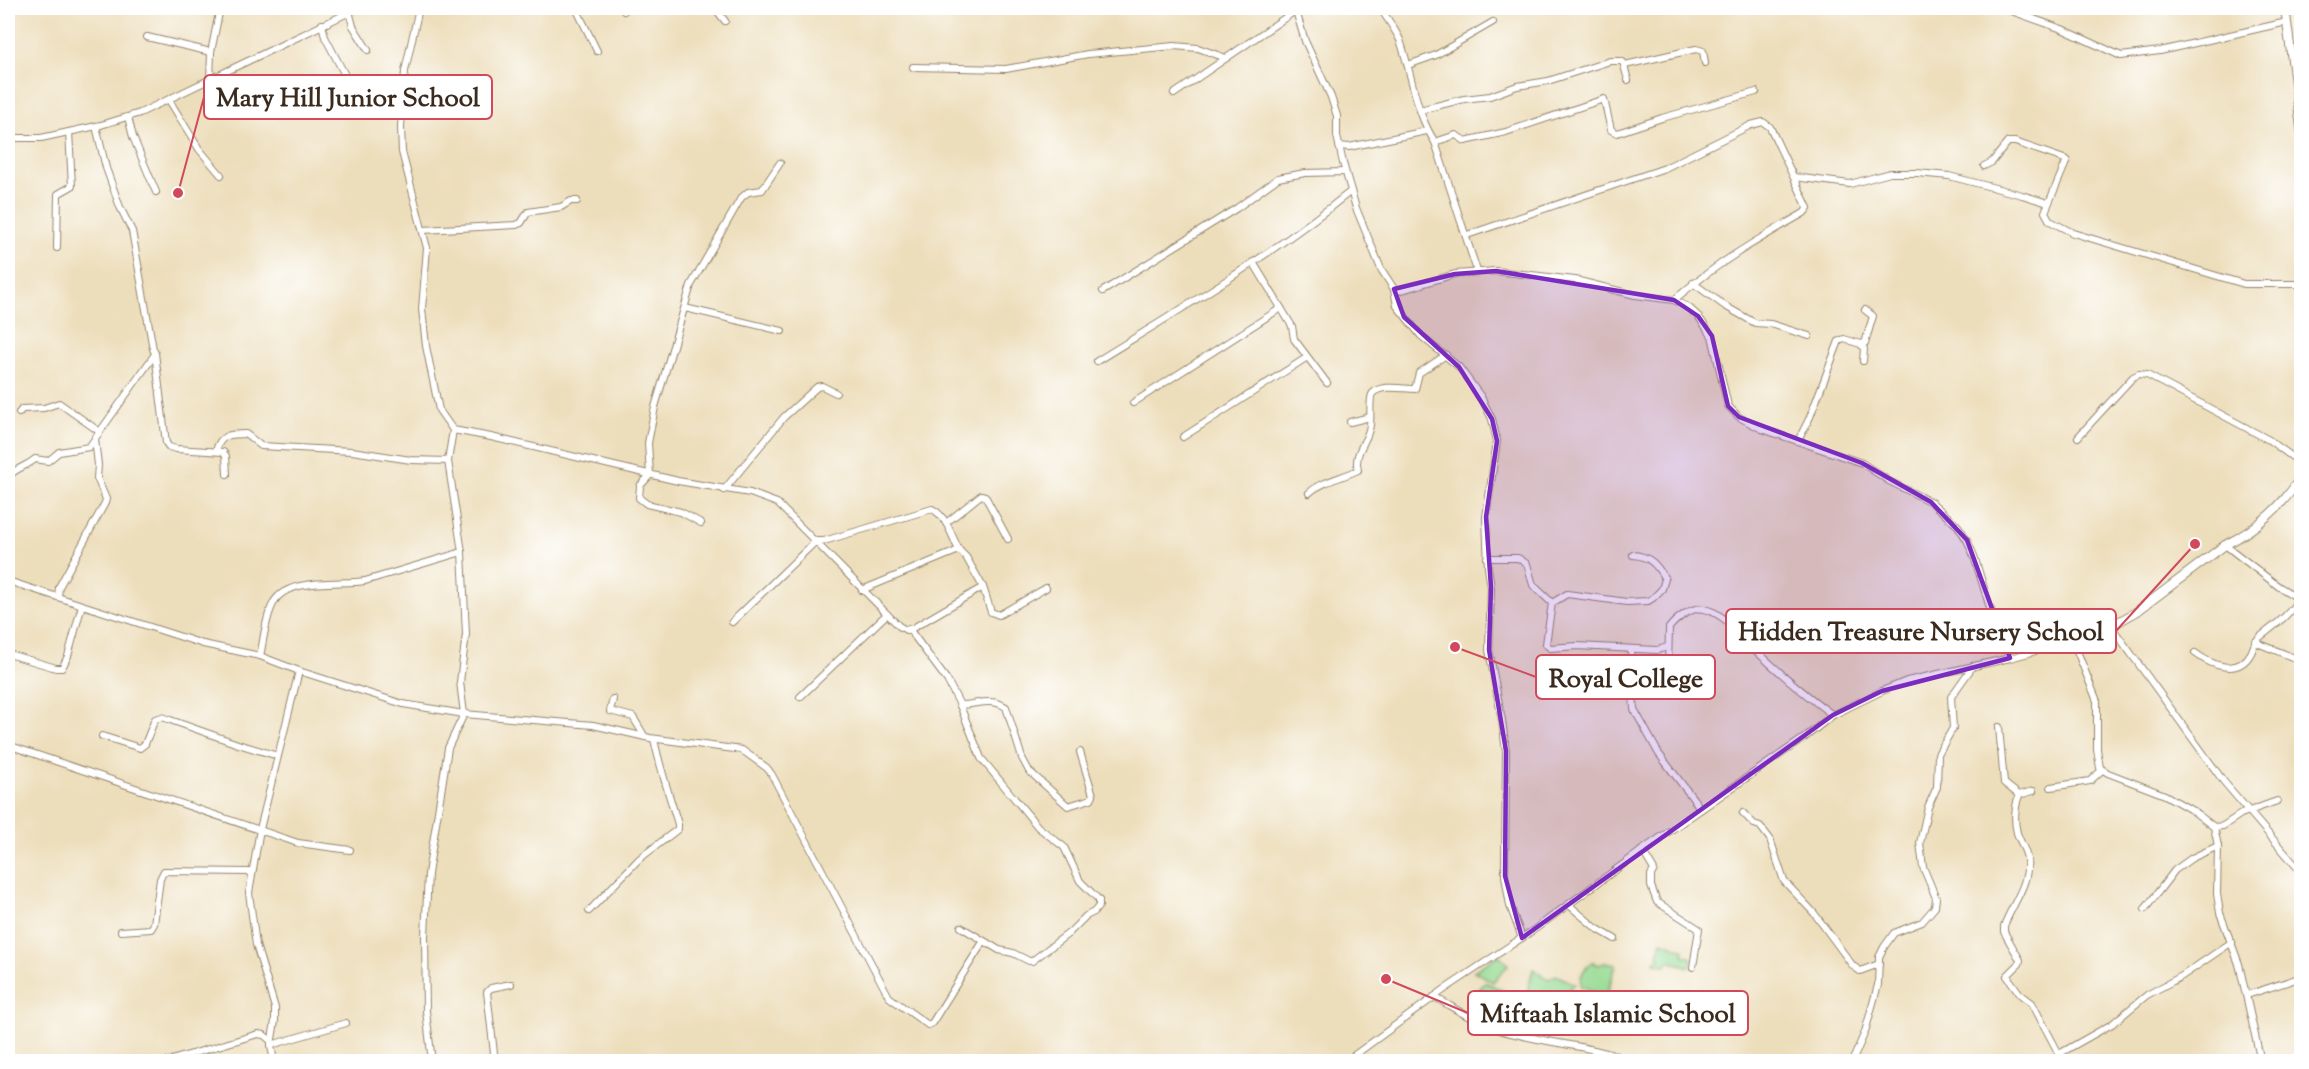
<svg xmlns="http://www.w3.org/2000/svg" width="2309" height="1069" viewBox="0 0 2309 1069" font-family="'Sorts Mill Goudy',serif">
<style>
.green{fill:#97da93;stroke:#698258;stroke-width:1.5}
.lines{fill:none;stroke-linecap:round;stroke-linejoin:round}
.minor-casing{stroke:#94846c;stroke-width:8}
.tertiary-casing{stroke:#94846c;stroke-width:10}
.minor{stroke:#fff;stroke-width:6}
.tertiary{stroke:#fff;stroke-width:8}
.marked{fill:#7b2cbf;fill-opacity:0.2;stroke:#7b2cbf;stroke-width:4.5;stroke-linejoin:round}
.leader{fill:none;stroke:#d1495b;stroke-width:2}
.callout-dot{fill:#d1495b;stroke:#fff;stroke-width:2}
.callout{fill:#fff;stroke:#d1495b;stroke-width:2}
.callout-label{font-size:26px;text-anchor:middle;font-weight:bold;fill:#3b2a1e}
</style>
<rect width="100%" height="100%" fill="#fff"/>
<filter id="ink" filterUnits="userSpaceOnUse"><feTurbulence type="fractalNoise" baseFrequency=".0167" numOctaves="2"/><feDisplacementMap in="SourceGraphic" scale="12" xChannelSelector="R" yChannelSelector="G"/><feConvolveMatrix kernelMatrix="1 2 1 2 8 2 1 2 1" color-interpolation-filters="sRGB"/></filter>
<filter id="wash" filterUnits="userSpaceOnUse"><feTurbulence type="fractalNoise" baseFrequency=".008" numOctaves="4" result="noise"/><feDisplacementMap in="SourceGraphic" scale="24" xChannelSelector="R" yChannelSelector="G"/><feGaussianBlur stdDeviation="1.35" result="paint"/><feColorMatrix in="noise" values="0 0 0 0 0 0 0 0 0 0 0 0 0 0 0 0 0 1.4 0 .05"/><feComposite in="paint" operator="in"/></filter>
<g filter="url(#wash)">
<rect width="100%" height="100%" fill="#eddebb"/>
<g class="green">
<polygon points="1662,941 1684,950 1683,955 1692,958 1690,967 1668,961 1666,966 1655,962 1657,959 1661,958 1658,955"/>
<polygon points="1499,955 1508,965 1493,982 1474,971"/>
<path d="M1593 962 1598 965 1607 962 1616 965 1605 1001 1603 1003 1602 997 1591 991 1588 988 1581 987C1579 977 1584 967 1593 962Z"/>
<polygon points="1533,969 1548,979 1556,975 1575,984 1563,995 1567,1004 1556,1013 1554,1025 1529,1016 1524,1030 1524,1023 1520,1023 1517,1028 1510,1024 1508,1026 1503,1023 1512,1008 1478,991 1485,982 1520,999 1527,993"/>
</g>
</g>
<g filter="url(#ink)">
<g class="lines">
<g class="minor-casing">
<g id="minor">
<polyline points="419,8 405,71 401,127 402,152 427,248 422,309 426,346 439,410 453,430 448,461 462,552 466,634 460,682 464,714 448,748 428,874 425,936 426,1011 432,1062"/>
<polyline points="576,8 597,51"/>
<polyline points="622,8 624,11"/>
<polyline points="715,8 725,21"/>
<polyline points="1295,8 1305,41 1331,97 1337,116 1337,136 1343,163 1356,208 1381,269 1394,289 1397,306 1421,336 1459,367 1481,397 1492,419 1497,441 1486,517 1488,568 1491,587 1489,650 1502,720 1506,751 1505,876 1510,906 1522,938"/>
<path d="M1380 8C1387 18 1395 29 1400 40 1412 74 1415 112 1435 142L1477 271"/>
<polyline points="2003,8 2062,29 2121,56 2160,51 2287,22"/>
<polyline points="349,11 353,26 368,50"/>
<polyline points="322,24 325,37 359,102"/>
<polyline points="147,37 211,52"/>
<polyline points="1408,65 1436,55 1493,22"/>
<polyline points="1625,65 1696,49 1703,51 1705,63"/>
<polyline points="913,67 1006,69 1088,54 1174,46 1198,48 1226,58"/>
<polyline points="210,81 211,52 220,8"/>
<polyline points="1174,94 1295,11"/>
<polyline points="169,100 199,149 221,175"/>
<polyline points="1420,110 1464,99 1490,96 1517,86 1548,81 1610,61 1620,61 1623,62 1628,80"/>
<polyline points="128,117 133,137 156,192"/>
<polyline points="96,126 106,168 120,207 132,231 153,349 155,353 166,443 169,447 176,449 223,452 226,456 227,474"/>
<polyline points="8,135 18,138 41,138 101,125 140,113 358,8"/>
<polyline points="1435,142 1456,135 1465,141 1506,132 1604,99 1611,130 1617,133 1662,118 1756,92"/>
<polyline points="1339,146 1349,147 1427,131"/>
<polyline points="1984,166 1992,162 2008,142 2015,142 2067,160 2045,212 2050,221 2073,233 2244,284 2302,284"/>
<polyline points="1794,177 1850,184 1890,173 1917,173 1949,176 2022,195 2048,203"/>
<polyline points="423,230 516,225 521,223 528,212 561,207 571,201 577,201"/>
<path d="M1467 235 1665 168 1751 125 1763 122 1770 127 1808 208 1804 213C1755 241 1717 263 1674 300"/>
<polyline points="57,248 58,194 72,186 69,132"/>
<polyline points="1253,262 1292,326 1294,339 1327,383"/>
<polyline points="1693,283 1725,306 1755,323 1771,324 1809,336"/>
<polyline points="1394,289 1399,291 1455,274 1496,271 1575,280 1635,295 1674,300 1688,307 1698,316 1712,336 1728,406 1739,417 1762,429 1862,463 1889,481 1931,502 1958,526 1967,540 1974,556 1990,608 2010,658"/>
<polyline points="1103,291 1237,208 1278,178 1305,173 1345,172"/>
<polyline points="685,308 782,331"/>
<polyline points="1861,344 1865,343 1873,316 1865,310"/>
<path d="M1097 361C1183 308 1272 255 1351 191"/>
<polyline points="1133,403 1281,308"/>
<polyline points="19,413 22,409 44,408 59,403 100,432"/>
<polyline points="1350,422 1370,417"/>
<polyline points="453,430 491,437 678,481 750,493 777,503 899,626 906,630 913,628 983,587"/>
<polyline points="1183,437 1306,358"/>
<polyline points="2078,437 2133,377 2139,374 2147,375 2168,386 2269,440 2302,464"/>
<polyline points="1798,441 1810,417 1839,341 1844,339 1861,344 1864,349 1863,361"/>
<path d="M216 451C220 434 231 434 246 434L261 446 352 451 411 460 448 461"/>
<path d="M8 477C15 468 26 467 35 459L48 461 59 452 89 447 155 354"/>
<polyline points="724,490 784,417 817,387 822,386 836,393"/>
<path d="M1309 493C1322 481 1342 478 1358 470 1353 452 1368 442 1370 425 1371 419 1369 396 1373 393 1382 384 1403 389 1415 389L1419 373 1446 355"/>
<polyline points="701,523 681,512 647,504 639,498 640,486 650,475 648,443 655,407 691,285 741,198 748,192 762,190 780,163"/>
<polyline points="946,523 981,495 985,496 1008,539"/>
<polyline points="2225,545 2278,586 2301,600"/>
<polyline points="1487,558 1518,558 1527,564 1533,585 1552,603 1546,644 1550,648 1577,646 1657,650 1668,647"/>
<polyline points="8,581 203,644 260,656 299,671"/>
<polyline points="862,590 959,550 966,557 983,587 991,612 999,615 1046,588"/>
<polyline points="58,597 59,587 105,503 106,499 97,478 98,465 95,439"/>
<path d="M1552 603 1567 594 1627 602 1648 601 1653 598 1662 589 1665 579C1657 565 1650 556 1633 555"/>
<path d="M732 622 816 541H824L932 509C946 515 952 537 959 550"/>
<polyline points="2111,626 2224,782 2302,873"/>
<polyline points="909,629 947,680 959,703 981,758 1038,827 1064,847 1080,881 1099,900 1099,906 1094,912 1086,916 1069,933 1032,961 1029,961 1013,953 999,950 961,927"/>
<polyline points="2255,642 2302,661"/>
<polyline points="1631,650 1634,709 1659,754 1701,809"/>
<path d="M2195 653C2211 665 2238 677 2251 653 2254 647 2254 642 2260 637 2275 625 2289 616 2299 598"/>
<polyline points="12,655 56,668 62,668 68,656 82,605"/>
<path d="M260 656C264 639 265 618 274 602 288 577 341 585 365 581L462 552"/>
<path d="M1668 667 1669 628C1676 619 1692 606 1704 609 1725 613 1739 635 1754 649 1779 672 1805 695 1833 715"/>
<polyline points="800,697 887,614"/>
<polyline points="613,699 610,711 633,717 645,737"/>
<path d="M960 705C977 705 990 697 1006 707L1022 758 1029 771 1068 806 1091 799 1093 795 1080 752"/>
<polyline points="1999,727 2004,783 2019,795 2033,791"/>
<polyline points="102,736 140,748 145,744 155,719 162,717 238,744 278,756"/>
<polyline points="8,745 298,843 350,850"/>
<polyline points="2051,787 2090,781 2102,770"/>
<path d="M2019 795C2015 807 2014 821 2017 833 2020 842 2026 850 2027 859 2030 884 2012 904 2004 926V932L2020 960 2019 964 2007 976 2020 994 2032 1003 2059 1054"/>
<polyline points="1743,813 1754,824 1760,826 1770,839 1784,881 1814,913 1853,966 1860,971 1879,964"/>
<polyline points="2214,827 2223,826 2241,814 2277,801"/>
<polyline points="1642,850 1654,870 1651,875 1651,886 1657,902 1699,929 1693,967"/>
<polyline points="1569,905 1596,928 1615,939"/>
<polyline points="2145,909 2175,870 2192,858 2218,846"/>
<path d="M589 911 639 859 678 829V824C669 795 660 768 654 739"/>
<polyline points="121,931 151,929 154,924 160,879 164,871 251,872"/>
<polyline points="2247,995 2302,977"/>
<path d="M1434 997C1455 1008 1474 1022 1496 1029 1539 1043 1590 1044 1633 1062"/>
<polyline points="271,1045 346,1023"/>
<polyline points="165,1062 258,1034 264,1035 271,1041"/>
<polyline points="274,1062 271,1045 275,1021 275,1008 256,945 249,893 260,829 299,671 403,704 464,714 593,725 650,738 742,750 767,768 772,775 889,997 928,1025 932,1023 983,942"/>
<polyline points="495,1062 487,992 491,988 511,984"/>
<polyline points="1345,1062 1445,989 1535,929 1648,846 1804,738 1833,715 1882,691 1907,681 2010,658 2073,641 2097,701 2097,749 2100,768 2108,773 2165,795 2193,811 2214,827 2218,846 2217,894 2220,913 2239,964 2261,1062"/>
<polyline points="1852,1062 1865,1032 1878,985 1879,957 1884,947 1894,933 1922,922 1935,907 1936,898 1923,867 1920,843 1928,807 1937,787 1938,754 1953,728 1951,697 1973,666"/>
<polyline points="2051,1062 2059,1054 2112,1024 2147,995 2182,976 2232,942"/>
</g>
</g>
<g class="tertiary-casing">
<g id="tertiary">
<polyline points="2285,8 2302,135"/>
<path d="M2073 641 2111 626 2136 612 2225 545C2255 530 2286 504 2302 474"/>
</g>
</g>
<use href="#minor" class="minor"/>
<use href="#tertiary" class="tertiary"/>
</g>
</g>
<path class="marked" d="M1496 271 1674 300 1698 316 1712 336 1728 406 1739 417 1862 463 1931 502 1967 540 2010 658 1882 691 1833 715 1522 938 1505 876 1506 751 1489 650 1491 587 1486 517 1497 441 1492 419 1459 367 1404 317 1394 289 1455 274Z"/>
<path class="leader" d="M178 193L204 97M2195 544L2116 631M1455 647L1536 677M1386 979L1468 1013"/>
<g class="callout-dot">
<circle cx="178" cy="193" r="6"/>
<circle cx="2195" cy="544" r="6"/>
<circle cx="1455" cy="647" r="6"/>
<circle cx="1386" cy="979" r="6"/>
</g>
<g class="callout">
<rect x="204" y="75" width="288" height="44" rx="6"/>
<rect x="1726" y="609" width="390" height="44" rx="6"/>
<rect x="1536" y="655" width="179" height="44" rx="6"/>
<rect x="1468" y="991" width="280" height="44" rx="6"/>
</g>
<g class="callout-label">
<text x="348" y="106">Mary Hill Junior School</text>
<text x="1921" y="640">Hidden Treasure Nursery School</text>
<text x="1626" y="687">Royal College</text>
<text x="1608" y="1022">Miftaah Islamic School</text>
</g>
<rect width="2309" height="1069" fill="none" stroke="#fff" stroke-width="30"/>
</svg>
